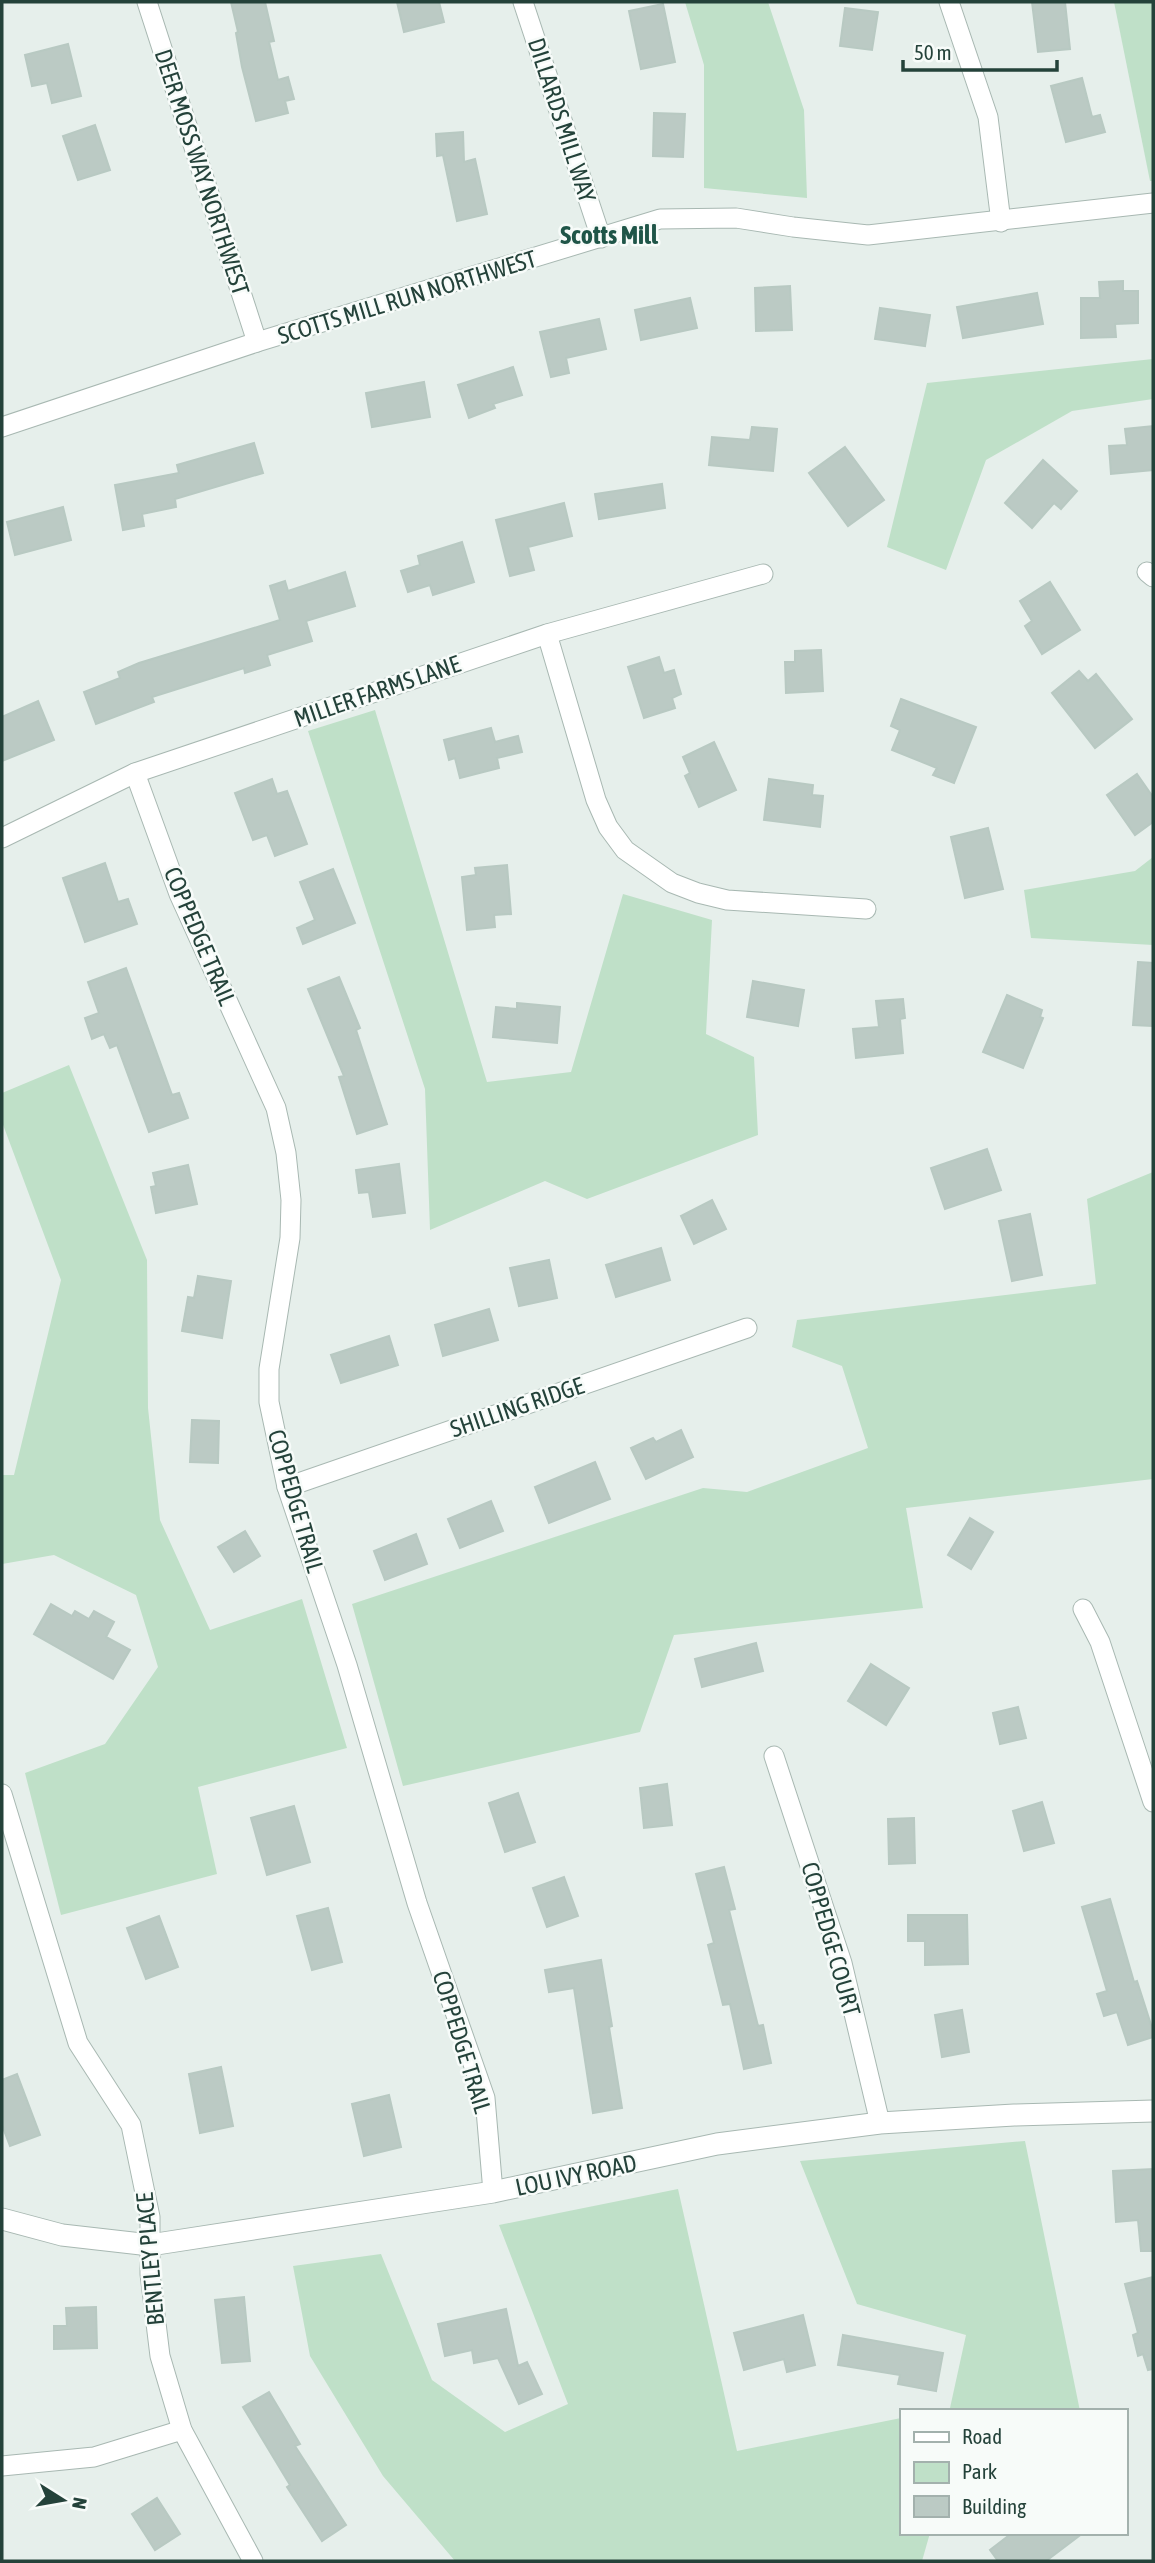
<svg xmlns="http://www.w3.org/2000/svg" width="1155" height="2563" viewBox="0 0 1155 2563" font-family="'Asap Condensed',sans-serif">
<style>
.green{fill:#bfe0c8}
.building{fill:#bbcac4;stroke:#b8c9c2;stroke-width:2}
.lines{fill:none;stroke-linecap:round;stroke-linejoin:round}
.minor-casing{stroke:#a8b8b2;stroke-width:21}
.tertiary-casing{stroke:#a8b8b2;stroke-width:23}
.minor{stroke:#fff;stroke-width:19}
.tertiary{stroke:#fff;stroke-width:21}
.labels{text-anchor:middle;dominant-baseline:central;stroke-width:5;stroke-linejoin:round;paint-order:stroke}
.street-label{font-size:24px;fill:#24423a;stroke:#f7fbf9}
.neighbourhood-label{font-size:26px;font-weight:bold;fill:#1f5548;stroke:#f7fbf9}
</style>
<rect width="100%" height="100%" fill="#e6efeb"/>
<g class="green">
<polygon points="685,2 768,2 804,110 807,198 704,188 704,65"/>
<polygon points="1114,2 1153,2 1153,181 1150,181"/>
<polygon points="1153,359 1153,399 1072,411 986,460 946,570 887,547 927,383"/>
<polygon points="375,710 487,1082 571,1072 623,894 712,920 706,1034 754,1057 758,1135 587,1199 545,1181 430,1230 425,1089 308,731"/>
<polygon points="1153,857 1153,945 1031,938 1024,890 1135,871"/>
<polygon points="69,1065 147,1260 148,1408 160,1520 210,1630 302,1599 347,1748 198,1787 217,1874 61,1915 25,1773 105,1744 158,1667 136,1595 54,1555 2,1564 2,1475 14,1475 61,1280 2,1122 2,1093"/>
<polygon points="1153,1172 1153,1479 906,1508 923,1608 674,1635 640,1732 403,1786 352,1604 703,1488 747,1492 868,1448 842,1366 792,1347 797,1320 1096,1284 1087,1199"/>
<polygon points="1025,2141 1080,2411 937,2411 950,2408 966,2335 857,2304 800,2161"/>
<polygon points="678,2189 737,2451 901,2418 901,2533 930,2533 922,2561 455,2561 383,2476 310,2356 293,2266 381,2254 432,2380 505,2432 568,2404 499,2225"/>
</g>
<g class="building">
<polygon points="231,2 265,2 274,41 269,42 278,80 288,77 294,99 285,101 288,113 256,121 242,67 236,33 238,32"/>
<polygon points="397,2 439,2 444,22 404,32"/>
<polygon points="1032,2 1065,2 1070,49 1038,52"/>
<polygon points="663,4 675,62 641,69 629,11"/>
<polygon points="845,8 878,12 872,50 840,46"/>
<polygon points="68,44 81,96 52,103 47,83 32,86 25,55"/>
<polygon points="1082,78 1092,117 1100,115 1105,132 1066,142 1051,86"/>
<polygon points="654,113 685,114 683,157 653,156"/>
<polygon points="95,125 110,170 78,180 63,136"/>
<polygon points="463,132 464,162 475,159 487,214 457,221 443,155 437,156 436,134"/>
<polygon points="1123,281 1123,291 1138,291 1138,323 1115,324 1116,337 1081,338 1081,298 1100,298 1099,282"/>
<polygon points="790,286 792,330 756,331 755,288"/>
<polygon points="1037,293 1043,324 963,338 957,307"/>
<polygon points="690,298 697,328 641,340 635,310"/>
<polygon points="880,308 930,315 925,346 875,339"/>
<polygon points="599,319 606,349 566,358 569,373 551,377 540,332"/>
<polygon points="513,367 522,395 493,404 495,408 469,418 458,385"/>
<polygon points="424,382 430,417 372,427 366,393"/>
<polygon points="1153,426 1153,470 1111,474 1109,446 1127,445 1125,429"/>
<polygon points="752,427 777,429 773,471 709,465 712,437 750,440"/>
<polygon points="254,443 263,473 175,499 176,507 142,514 144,526 123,530 115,485 179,473 177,465"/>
<polygon points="845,447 884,500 848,526 809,473"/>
<polygon points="1043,460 1077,491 1061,509 1054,503 1032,528 1005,503"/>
<polygon points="662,484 665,508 599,519 595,494"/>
<polygon points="564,503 572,536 528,547 534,570 510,576 496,520"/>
<polygon points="63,507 71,540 15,555 7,522"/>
<polygon points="462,542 474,582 433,595 430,585 408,592 401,571 420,565 418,556"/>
<polygon points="345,572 355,606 306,621 312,641 267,655 270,665 245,673 244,668 152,697 154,702 96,724 84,692 120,678 118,672 139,663 280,620 270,586 285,581 288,591"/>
<polygon points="1050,582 1080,630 1042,654 1025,626 1032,621 1020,601"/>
<polygon points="821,650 823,691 786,693 785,662 795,662 795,651"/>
<polygon points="659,657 664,673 674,670 681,694 672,698 675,708 644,718 628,667"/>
<polygon points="1079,671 1088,681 1096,674 1132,719 1095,748 1052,693"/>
<polygon points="901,699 976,727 954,783 933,775 937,768 892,750 900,730 891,726"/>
<polygon points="38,701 54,740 2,761 2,717"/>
<polygon points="491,728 495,742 518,736 522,752 497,758 499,768 460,778 455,758 449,760 444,740"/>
<polygon points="714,742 736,790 699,807 685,776 690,773 683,757"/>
<polygon points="1137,774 1153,797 1153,822 1135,835 1107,795"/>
<polygon points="272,779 277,794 287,791 307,844 275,856 267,835 253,840 235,793"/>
<polygon points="769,779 813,785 812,795 823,796 820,827 764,820"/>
<polygon points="988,828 1003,889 965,898 951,837"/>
<polygon points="105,863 118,902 128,899 137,924 85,942 63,878"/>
<polygon points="507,865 511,914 494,915 495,927 467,930 462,877 476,875 475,868"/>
<polygon points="333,869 355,923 303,944 297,928 315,920 300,882"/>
<polygon points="1138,962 1153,963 1152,1026 1133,1025"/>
<polygon points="126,968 172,1095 179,1093 188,1118 149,1132 117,1045 110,1048 104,1034 92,1039 85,1018 99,1013 88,982"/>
<polygon points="339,977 360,1028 356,1030 387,1124 357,1134 339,1077 344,1076 308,989"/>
<polygon points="753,981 804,990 798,1026 747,1017"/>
<polygon points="1007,995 1042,1010 1040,1017 1043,1018 1023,1068 983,1052"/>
<polygon points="903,999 905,1018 900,1019 903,1053 856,1058 853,1029 879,1027 876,1001"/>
<polygon points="517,1003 560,1007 557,1043 493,1037 496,1007 517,1009"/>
<polygon points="987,1149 1001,1190 945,1209 931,1168"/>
<polygon points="399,1164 405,1213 373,1217 369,1192 359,1193 356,1170"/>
<polygon points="188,1165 197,1204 156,1213 151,1187 156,1186 153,1173"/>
<polygon points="712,1200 726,1229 694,1244 681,1216"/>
<polygon points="1030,1214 1042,1275 1012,1281 999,1221"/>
<polygon points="661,1248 670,1280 616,1297 606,1265"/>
<polygon points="549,1260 557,1298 519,1306 510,1268"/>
<polygon points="198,1276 231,1281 222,1338 182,1331 188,1297 194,1298"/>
<polygon points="489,1309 498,1340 443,1356 435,1325"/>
<polygon points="389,1336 398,1365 341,1383 331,1355"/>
<polygon points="192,1420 219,1421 218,1463 190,1462"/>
<polygon points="681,1430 693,1457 646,1479 631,1448 653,1438 656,1442"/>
<polygon points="595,1462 610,1499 549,1523 535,1487"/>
<polygon points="491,1501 503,1531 460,1548 448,1519"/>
<polygon points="970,1518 993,1532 971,1569 948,1555"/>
<polygon points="245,1531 260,1556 234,1572 218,1547"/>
<polygon points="416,1534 427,1564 385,1580 374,1551"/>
<polygon points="51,1604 72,1616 75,1611 89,1619 94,1611 114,1622 106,1637 130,1650 113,1679 34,1634"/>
<polygon points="756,1643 763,1671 702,1687 695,1659"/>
<polygon points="871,1664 909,1688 886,1725 848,1701"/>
<polygon points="1018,1707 1026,1738 1000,1744 993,1713"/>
<polygon points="667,1784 672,1825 644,1828 640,1788"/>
<polygon points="518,1793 535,1842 505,1852 489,1803"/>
<polygon points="1042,1802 1054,1843 1024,1851 1013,1811"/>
<polygon points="294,1806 310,1862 267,1875 251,1818"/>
<polygon points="914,1818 915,1863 889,1864 888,1819"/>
<polygon points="724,1867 735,1909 729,1910 758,2026 763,2025 771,2063 744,2069 730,2004 723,2005 708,1945 714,1943 696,1874"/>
<polygon points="564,1877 578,1916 547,1927 533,1888"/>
<polygon points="1110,1899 1134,1982 1137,1981 1153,2031 1153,2037 1128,2045 1117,2012 1104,2016 1097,1994 1107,1991 1082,1907"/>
<polygon points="328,1908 342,1962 312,1970 297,1916"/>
<polygon points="908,1915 967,1915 968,1964 925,1965 925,1941 908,1941"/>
<polygon points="159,1916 178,1967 146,1979 127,1928"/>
<polygon points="601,1960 612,2026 609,2027 622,2108 593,2113 574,1988 549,1992 545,1970"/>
<polygon points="962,2010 969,2052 942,2057 935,2015"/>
<polygon points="221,2067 233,2126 200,2133 189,2074"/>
<polygon points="17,2074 40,2135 10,2146 2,2125 2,2080"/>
<polygon points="389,2095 401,2147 364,2156 352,2104"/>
<polygon points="1153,2169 1153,2251 1141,2251 1138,2220 1116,2222 1113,2171"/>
<polygon points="1153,2277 1153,2369 1148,2370 1143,2354 1138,2356 1133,2335 1138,2333 1125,2284"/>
<polygon points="244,2297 250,2361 222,2363 215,2300"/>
<polygon points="96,2307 97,2348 54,2349 54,2326 67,2326 66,2308"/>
<polygon points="506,2309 518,2366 527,2362 542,2394 519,2404 498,2358 474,2363 472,2350 445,2356 438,2324"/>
<polygon points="803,2315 815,2365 787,2372 784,2359 744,2370 734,2333"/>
<polygon points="843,2335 943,2353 936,2391 898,2384 900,2375 838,2365"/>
<polygon points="269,2392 300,2444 295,2446 346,2525 322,2541 287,2487 290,2485 243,2407"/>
<polygon points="157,2498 180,2534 155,2550 132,2514"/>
<polygon points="1012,2533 1083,2533 1046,2561 998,2561 990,2550"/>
</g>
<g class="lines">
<g class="minor-casing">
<g id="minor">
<polyline points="147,2 257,342"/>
<polyline points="523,2 601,238"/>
<polyline points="949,2 988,117 1001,222"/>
<polyline points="2,427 257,342 660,219 736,218 793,227 868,235 1153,203"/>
<polyline points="1147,572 1153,577"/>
<polyline points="547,634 596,800 608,827 625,850 672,883 698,893 727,900 866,909"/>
<polyline points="135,773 179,894 276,1108 286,1153 291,1200 290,1238 269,1369 269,1402 287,1487 347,1665 417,1903 485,2098 493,2192"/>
<polyline points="2,838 135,773 547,634 763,574"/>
<polyline points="287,1487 747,1328"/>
<polyline points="1083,1609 1100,1642 1153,1802"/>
<polyline points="774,1756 842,1963 880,2123"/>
<polyline points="2,1794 78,2043 131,2125 150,2217 150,2274 160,2356 182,2430 253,2561"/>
<polyline points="2,2466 94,2457 182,2430"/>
</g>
</g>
<g class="tertiary-casing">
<polyline id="tertiary" points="2,2219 62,2235 150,2245 493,2192 717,2144 880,2123 1014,2115 1153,2111"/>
</g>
<use href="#minor" class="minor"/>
<use href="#tertiary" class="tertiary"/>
</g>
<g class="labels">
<g class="street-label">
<text transform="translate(562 120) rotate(72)">DILLARDS MILL WAY</text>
<text transform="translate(202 172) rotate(72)">DEER MOSS WAY NORTHWEST</text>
<text transform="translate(407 297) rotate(-17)">SCOTTS MILL RUN NORTHWEST</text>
<text transform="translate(377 691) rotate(-19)">MILLER FARMS LANE</text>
<text transform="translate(200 936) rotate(67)">COPPEDGE TRAIL</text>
<text transform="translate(517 1407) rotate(-19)">SHILLING RIDGE</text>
<text transform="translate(296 1501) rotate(74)">COPPEDGE TRAIL</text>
<text transform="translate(831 1939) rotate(74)">COPPEDGE COURT</text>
<text transform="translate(462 2042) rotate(73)">COPPEDGE TRAIL</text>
<text transform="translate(576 2175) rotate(-12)">LOU IVY ROAD</text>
<text transform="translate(150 2259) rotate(-95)">BENTLEY PLACE</text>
</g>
<g class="neighbourhood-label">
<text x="609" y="235">Scotts Mill</text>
</g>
</g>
<rect width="1155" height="2563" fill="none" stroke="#24423a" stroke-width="7"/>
<rect x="900" y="2409" width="228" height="126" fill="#f7fbf9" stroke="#a3b1ad" stroke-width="2"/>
<rect x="914" y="2432" width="35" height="10" fill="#ffffff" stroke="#a3b1ad" stroke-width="2"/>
<text x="962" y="2444" font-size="21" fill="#24423a">Road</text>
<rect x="914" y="2462" width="35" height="21" fill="#bfe0c8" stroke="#a3b1ad" stroke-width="2"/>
<text x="962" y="2479" font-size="21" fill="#24423a">Park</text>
<rect x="914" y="2496" width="35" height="21" fill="#bbcac4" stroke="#a3b1ad" stroke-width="2"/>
<text x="962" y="2514" font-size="21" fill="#24423a">Building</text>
<g transform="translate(63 2500) rotate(101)" stroke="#f7fbf9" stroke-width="5" paint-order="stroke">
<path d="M0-5L12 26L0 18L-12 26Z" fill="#24423a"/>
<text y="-10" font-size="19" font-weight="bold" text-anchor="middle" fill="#24423a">N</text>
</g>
<path d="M903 60v10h154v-10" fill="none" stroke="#24423a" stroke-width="3.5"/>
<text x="914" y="60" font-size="21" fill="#24423a" stroke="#f7fbf9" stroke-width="5" paint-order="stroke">50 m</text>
</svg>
